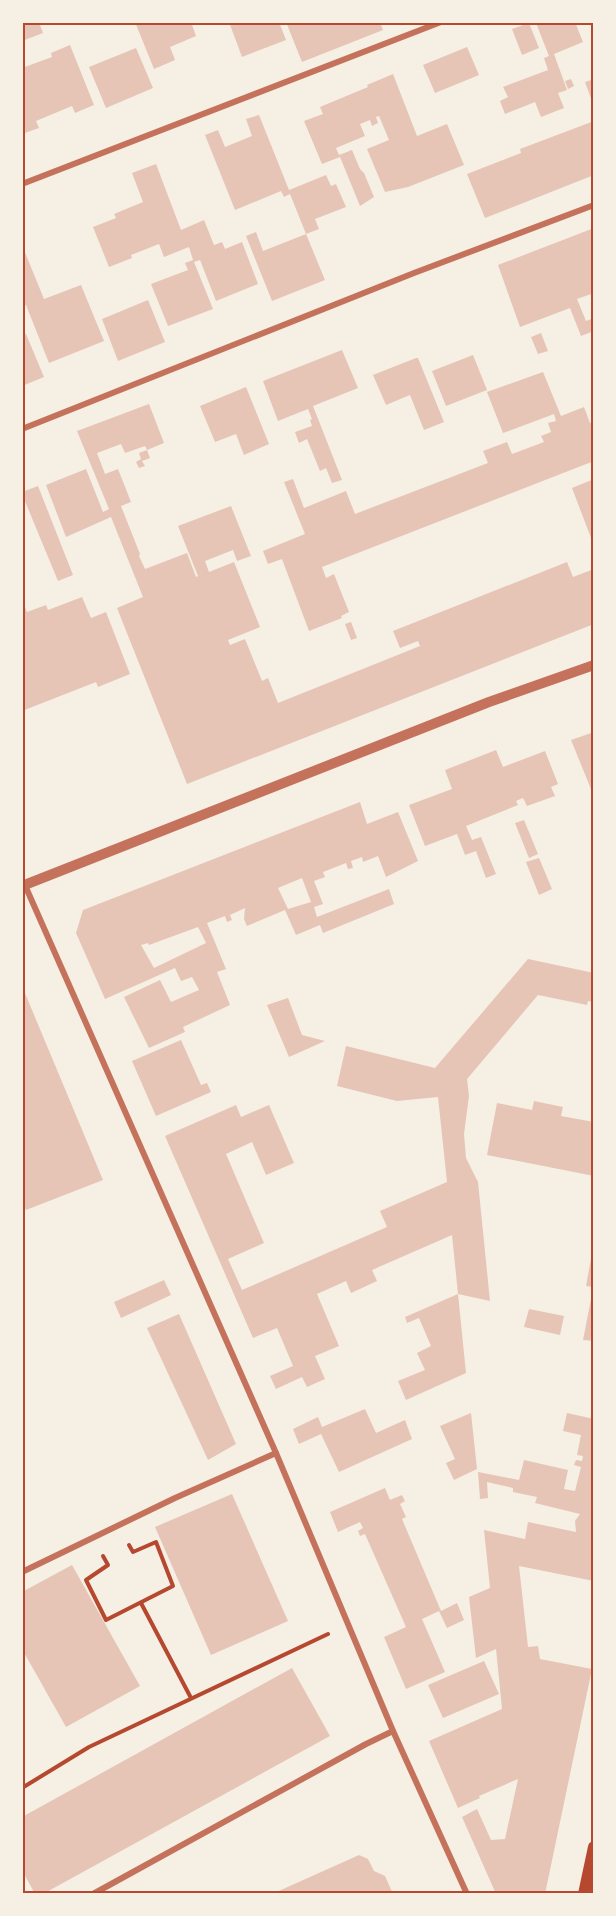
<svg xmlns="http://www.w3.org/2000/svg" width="616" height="1916" viewBox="0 0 616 1916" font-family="Lora,serif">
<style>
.building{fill:#e6c5b7;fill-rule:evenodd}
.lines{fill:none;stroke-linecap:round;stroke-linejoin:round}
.path{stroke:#b5482f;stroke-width:4}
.minor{stroke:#c5725c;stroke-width:6}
.tertiary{stroke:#c5725c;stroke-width:10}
.secondary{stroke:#b5482f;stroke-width:12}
.neatline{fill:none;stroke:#b5482f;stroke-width:2}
</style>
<rect width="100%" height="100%" fill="#f6efe4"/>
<g class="building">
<polygon points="22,22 45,22 40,25 43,33 22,41"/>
<polygon points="135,22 191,22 196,36 170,47 175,60 154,69"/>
<polygon points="229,22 279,22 286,40 242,57"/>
<polygon points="286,22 380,22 383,30 302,62"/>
<polygon points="575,22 583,42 554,54 567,90 558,93 564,108 541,117 535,102 505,114 500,101 508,97 503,87 548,70 544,58 549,56 536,23"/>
<polygon points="529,23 539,48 522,55 512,29"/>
<polygon points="70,45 94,105 75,113 72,106 36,121 39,128 22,134 22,68 52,57 51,53"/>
<polygon points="467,47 479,75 435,93 423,65"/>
<polygon points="136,48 153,88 106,108 89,67"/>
<polygon points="393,74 417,136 447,124 464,165 408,187 385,192 367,149 389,140 379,116 376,117 378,123 372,126 370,120 360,124 365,136 336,148 339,155 352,150 360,169 364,173 374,197 360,206 340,157 322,164 304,121 323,114 320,107 368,87 367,85"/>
<polygon points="571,79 574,86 568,89 565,81"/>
<polygon points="594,79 594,104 593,104 585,82"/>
<polygon points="259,115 289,190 326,175 331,186 336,184 346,207 315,219 319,229 306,234 290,194 284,197 281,191 235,210 205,135 218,130 225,147 252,136 246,119"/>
<polygon points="594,121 594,175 485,218 467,174 521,153 520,149"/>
<polygon points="156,164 181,230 204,220 214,245 222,242 225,249 242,242 258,284 216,301 200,260 194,262 213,309 168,326 151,284 188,270 185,263 193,260 189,247 164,257 159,244 131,255 132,258 109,267 93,227 116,218 114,214 143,202 132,173"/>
<polygon points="594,228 594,293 577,299 586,321 594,318 594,331 581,336 570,308 520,327 498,265"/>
<polygon points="256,232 263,251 306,234 325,280 272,301 246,236"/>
<polygon points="22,245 44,299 81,285 104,341 49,363 26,305 22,306"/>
<polygon points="148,300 165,342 118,361 102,319"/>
<polygon points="541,333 548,351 538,354 531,337"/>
<polygon points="26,334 44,377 22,386 22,336"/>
<polygon points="342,350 358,388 313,406 342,480 332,483 326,468 320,471 307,439 299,443 295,432 312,426 310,420 312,419 308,409 278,421 263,381"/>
<polygon points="473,355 487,390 446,406 432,371"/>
<polygon points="416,358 418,358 444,422 424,430 410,395 386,405 373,375"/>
<polygon points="543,372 561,416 584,407 590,423 594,422 594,461 322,567 326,578 334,574 349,612 341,616 342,618 309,631 282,559 268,564 263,551 305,534 284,482 293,479 304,508 346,491 355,514 488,463 483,451 507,442 512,454 544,442 541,436 551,432 548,423 556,421 554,414 503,433 487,392"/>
<polygon points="246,387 269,444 244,455 236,434 215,442 200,406"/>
<polygon points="149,404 164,443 147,450 145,446 125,453 121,444 97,453 105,474 118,469 131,502 121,506 140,554 139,556 145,569 187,553 196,577 198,576 178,526 231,506 251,556 237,561 233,550 205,561 209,572 234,562 260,627 228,640 230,645 245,639 262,681 268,678 278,703 420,646 418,641 400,648 393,631 567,562 573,577 594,569 594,624 187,784 117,608 143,597 111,517 66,537 46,485 86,469 103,512 109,509 77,431"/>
<polygon points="147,450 150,458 142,461 145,466 139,468 136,462 141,459 139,453"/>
<polygon points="594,479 594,543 593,543 572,488"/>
<polygon points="38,486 73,575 58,581 22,494 22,492"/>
<polygon points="82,597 91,618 106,612 130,674 98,687 96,682 22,711 22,600 27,612 46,605 48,610"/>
<polygon points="351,622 357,638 351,640 345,624"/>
<polygon points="594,732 594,788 591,789 571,740"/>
<polygon points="496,750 503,767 545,751 558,784 551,787 555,796 527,806 523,798 516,801 518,805 466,826 472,840 481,837 496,874 486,878 476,851 465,855 457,834 425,846 409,805 452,789 445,770"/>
<path d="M360 802 367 824 398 812 418 861 386 877 378 856 363 862 362 857 351 861 353 868 348 869 346 863 323 872 325 877 314 881 323 904 314 907 317 917 389 889 394 904 323 933 320 925 296 935 285 910 247 926 244 919 245 908 230 915 232 920 227 922 225 916 207 923 226 969 217 972 230 1005 183 1027 185 1032 149 1048 124 997 160 980 171 1002 199 990 192 977 181 981 175 968 105 999 76 933 83 910ZM302 878 311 902 288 909 278 888ZM198 927 206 943 154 968 141 945 148 943 149 945Z"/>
<polygon points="524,820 538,854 529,858 515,823"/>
<polygon points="539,858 552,889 539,895 526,862"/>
<polygon points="528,959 594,973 594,1002 588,1001 587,1005 538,995 467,1079 469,1096 464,1134 466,1158 478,1182 490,1301 458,1294 466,1373 406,1400 398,1381 425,1370 417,1353 431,1346 419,1318 407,1323 405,1317 458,1294 452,1235 372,1270 377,1281 362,1288 351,1293 346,1281 317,1294 339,1346 315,1356 325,1379 307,1387 302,1377 276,1389 270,1376 293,1366 277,1328 253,1338 165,1136 236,1105 241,1117 269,1105 294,1163 266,1175 252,1142 226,1154 264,1243 228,1259 242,1290 387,1227 380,1211 447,1182 438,1097 397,1101 337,1086 346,1046 435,1068"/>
<polygon points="22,986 103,1180 26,1210 22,1203"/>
<polygon points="288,998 302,1035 325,1041 289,1057 267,1005"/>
<polygon points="181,1040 201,1085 207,1083 211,1092 156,1116 132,1061"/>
<polygon points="534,1101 563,1107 561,1116 594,1122 594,1176 487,1155 497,1103 532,1110"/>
<polygon points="592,1253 594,1253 594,1287 586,1286"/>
<polygon points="164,1280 171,1295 121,1318 114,1302"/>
<polygon points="592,1294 594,1294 594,1341 583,1340"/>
<polygon points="529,1309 564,1316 560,1335 524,1327"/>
<polygon points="179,1314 236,1444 208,1460 147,1328"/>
<polygon points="365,1409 376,1433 405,1420 412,1439 339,1472 321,1434 299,1444 293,1429 318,1417 322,1427"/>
<polygon points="471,1413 477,1469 454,1480 446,1463 455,1459 440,1426"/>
<polygon points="567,1413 594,1419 594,1581 519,1566 528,1647 538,1646 540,1659 592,1669 545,1894 496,1894 462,1817 477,1809 491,1840 505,1839 518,1779 479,1796 480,1798 458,1808 429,1741 502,1709 496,1649 476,1658 469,1597 490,1588 484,1530 525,1539 528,1522 576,1532 575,1521 580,1514 535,1503 537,1497 513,1492 513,1488 487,1482 488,1498 480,1499 478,1472 519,1480 524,1460 568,1470 564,1489 575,1491 581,1467 574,1465 576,1460 582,1461 583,1456 577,1455 581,1435 563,1431"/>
<polygon points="385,1488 390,1500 402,1495 405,1501 400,1504 406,1517 402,1519 441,1611 457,1603 464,1620 447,1628 439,1611 422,1619 445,1672 406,1689 384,1637 406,1627 365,1534 360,1536 358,1531 363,1528 360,1522 338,1532 330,1512"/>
<polygon points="232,1494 288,1621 211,1655 155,1527"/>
<polygon points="72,1565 140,1686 66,1727 22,1649 22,1592"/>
<polygon points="484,1661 499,1694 443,1718 428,1685"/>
<polygon points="292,1668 330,1736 43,1894 35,1894 22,1870 22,1817"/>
<polygon points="359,1855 368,1859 374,1871 385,1876 393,1894 272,1894"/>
</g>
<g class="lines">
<g class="path">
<polyline points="103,1556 108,1565 86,1580 106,1620 173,1586 156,1542 133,1552 129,1545"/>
<polyline points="141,1603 191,1698"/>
<polyline points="22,1788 89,1747 328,1634"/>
</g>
<g class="minor">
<polyline points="22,184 441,22"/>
<polyline points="22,429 414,273 594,205"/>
<polyline points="24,883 276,1453 393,1731 467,1894"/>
<polyline points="22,1572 175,1498 276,1453"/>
<polyline points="93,1894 366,1744 393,1731"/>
</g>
<polyline class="tertiary" points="22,886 489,702 594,665"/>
<polyline class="secondary" points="584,1894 594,1847"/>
</g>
<rect width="616" height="1916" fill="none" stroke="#f6efe4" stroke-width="48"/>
<rect x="24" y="24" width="568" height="1868" class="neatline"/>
</svg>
